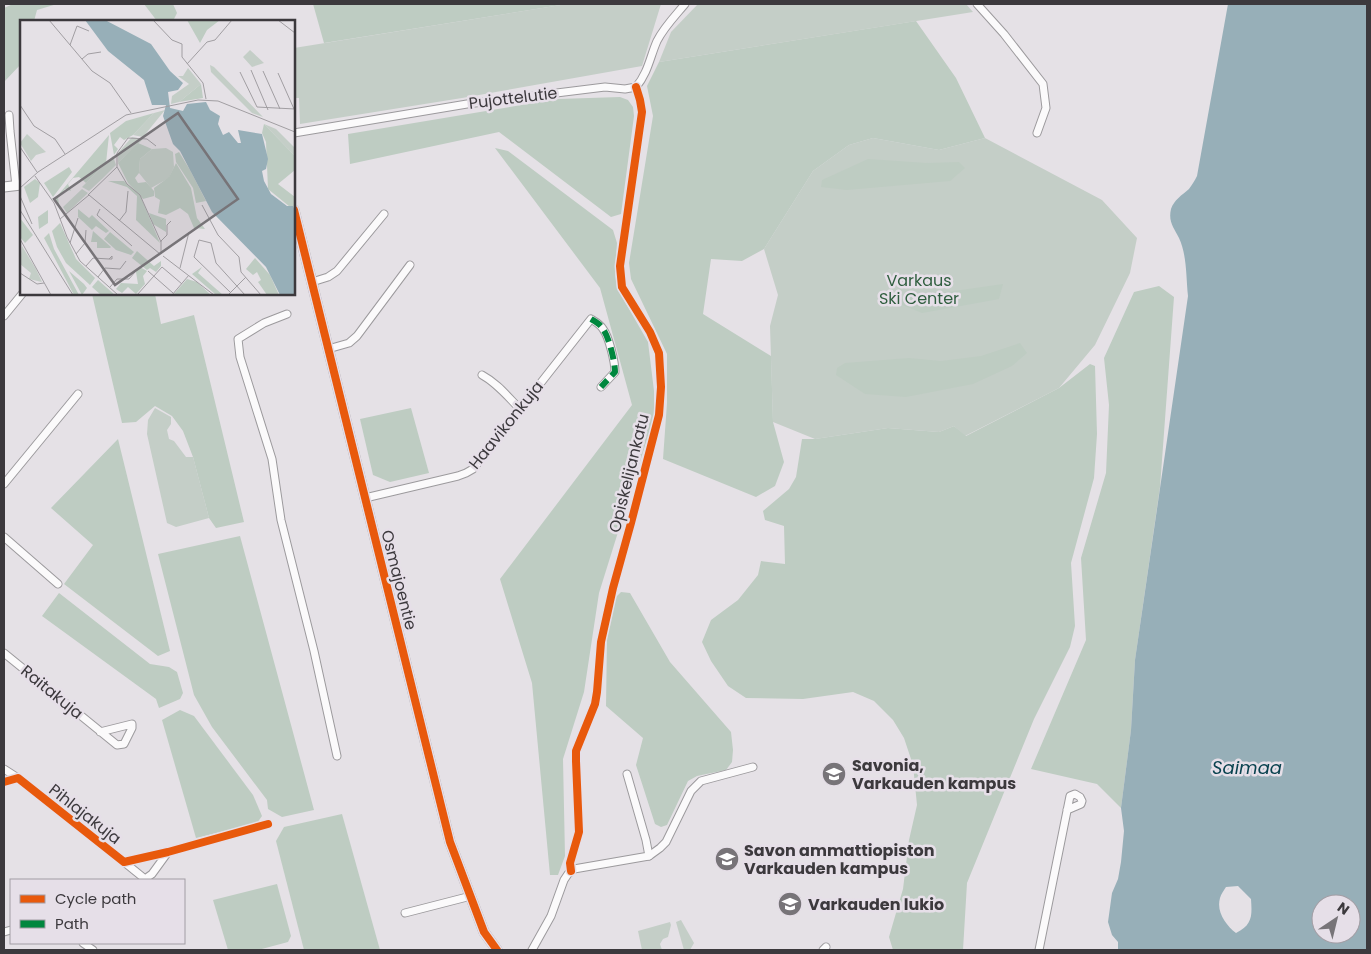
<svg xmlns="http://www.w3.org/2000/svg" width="1371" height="954" viewBox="0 0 1371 954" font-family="Poppins,sans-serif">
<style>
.green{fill:#c4cec7}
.forest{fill:#beccc2}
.water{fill:#97afb8;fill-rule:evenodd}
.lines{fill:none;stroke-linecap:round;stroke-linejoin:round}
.street-casing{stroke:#9c9a9d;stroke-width:9}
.secondary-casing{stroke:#9c9a9d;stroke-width:11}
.street{stroke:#fbfafb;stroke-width:7}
.secondary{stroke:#fbfafb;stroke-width:9}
.quiet{stroke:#00873e;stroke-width:6;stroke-dasharray:12 6;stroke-linecap:butt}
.cycleway-casing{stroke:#e6dfe8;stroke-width:11}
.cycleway{stroke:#e8590c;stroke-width:8}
.labels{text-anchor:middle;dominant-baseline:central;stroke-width:5;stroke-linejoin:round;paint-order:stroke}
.street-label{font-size:16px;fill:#3c393d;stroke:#e6dfe8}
.park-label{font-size:16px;fill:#305e3f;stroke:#e6dfe8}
.poi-label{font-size:16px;font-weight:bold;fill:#3c393d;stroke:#e6dfe8;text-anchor:start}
.water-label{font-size:18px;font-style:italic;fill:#09424f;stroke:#e6dfe8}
.inset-road{fill:none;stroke:#a19ea2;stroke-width:1}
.view{fill:#777478;fill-opacity:0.15;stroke:#777478;stroke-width:2.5}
.inset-edge{fill:none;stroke:#3c393d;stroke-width:2.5}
</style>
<rect width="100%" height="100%" fill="#e5e1e6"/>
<g class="green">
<polygon points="567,4 661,4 642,66 462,98 300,124 299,98 294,98 294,48"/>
<polygon points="698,4 966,4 973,12 659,62 671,32"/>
<polygon points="873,138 939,150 985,138 1102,200 1137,238 1130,273 1095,345 1059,388 965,436 954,426 939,432 888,428 815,439 773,422 770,326 778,295 764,249 813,171 849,145"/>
<polygon points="155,408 171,417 171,424 167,430 169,439 174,441 186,457 193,457 209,518 176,527 167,523 147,434 148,420"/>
<polygon points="681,920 694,943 690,950 684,950 676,922"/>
<polygon points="670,922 671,925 668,937 663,939 660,944 662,950 642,950 638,931"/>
</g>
<g class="forest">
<polygon points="13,4 57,4 37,10 34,21 21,21 21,64 4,82 4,8"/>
<polygon points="144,4 173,4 177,13 173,21 157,21"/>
<polygon points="313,4 567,4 324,43"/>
<polygon points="916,21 956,78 985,138 939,150 873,138 849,145 813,171 764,249 742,261 711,259 703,314 771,356 773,422 784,462 775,486 756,497 663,459 667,403 667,354 631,279 629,263 653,116 647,86 659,62"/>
<polygon points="620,97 628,100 633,107 634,116 621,214 611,217 499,132 350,164 348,134 558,99"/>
<polygon points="495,148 508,151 613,230 617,243 615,273 617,288 648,342 654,391 654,417 599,593 584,692 563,759 565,856 558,875 550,875 532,683 500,579 632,405 600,288"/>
<polygon points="868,159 927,163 959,162 965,168 950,181 847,190 821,187 822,180"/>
<polygon points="1003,284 999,299 922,313 900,304 898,299"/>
<polygon points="1159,286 1174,297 1160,487 1135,660 1131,730 1121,808 1097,784 1031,769 1086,640 1081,558 1106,473 1109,405 1104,358 1134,292"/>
<polygon points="92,294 155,294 161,324 194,315 244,522 216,528 209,518 193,457 183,431 172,416 155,406 136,422 122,423"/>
<polygon points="1020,343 1027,353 1012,366 973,384 906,397 865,394 836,375 837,368 845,363 909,358 941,361 981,356"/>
<polygon points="1090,364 1095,366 1097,434 1094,478 1071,563 1075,626 1070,647 1034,719 967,883 963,950 893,950 889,937 903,889 909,840 917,805 913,765 904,738 893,720 874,701 853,692 803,699 746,698 728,686 711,661 702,642 711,620 738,600 758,575 761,561 785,564 784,526 765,520 763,511 789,489 796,477 802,439 815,439 888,428 939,432 954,426 966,436 1059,388"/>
<polygon points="411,408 429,473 390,482 373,475 360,419"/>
<polygon points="118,439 170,651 158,656 64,584 93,545 51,508"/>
<polygon points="240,536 314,810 282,817 268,809 267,800 212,727 194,695 158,554"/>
<polygon points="621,592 630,593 670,662 731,732 733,750 732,762 726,770 697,776 688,781 667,825 661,827 655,824 636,765 643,738 606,706 607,638 615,598"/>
<polygon points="59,593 150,664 169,667 177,672 183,693 180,699 159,708 156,699 42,616"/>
<polygon points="180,710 194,716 253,795 262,816 257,823 196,838 162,720"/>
<polygon points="342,814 380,950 304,950 276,841 284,827"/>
<polygon points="277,884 291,936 288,942 258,950 228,950 213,900"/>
</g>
<path class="water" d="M1228 4H1367V950H1118V942L1112 935 1108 922 1112 893 1118 879 1121 862 1124 831 1121 808 1131 730 1135 660 1188 296C1186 277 1187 255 1179 238 1174 228 1168 222 1171 209 1174 200 1182 195 1189 189 1192 185 1195 180 1197 176ZM1238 886 1251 899C1252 915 1253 925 1236 933 1226 925 1216 912 1220 898 1221 894 1224 890 1226 887ZM1321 904H1351V934H1321Z"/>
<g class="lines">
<g class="street-casing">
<g id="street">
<polyline points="977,4 1004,34 1043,84 1046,108 1037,133"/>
<polyline points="9,115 10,131 16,186"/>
<path d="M294 133 467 104 605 87 625 89 636 87C648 73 650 57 657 41 664 27 675 16 685 4"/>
<polyline points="312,282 328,277 337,271 384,214"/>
<polyline points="287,314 264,323 238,339 240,357 272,459 281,520 314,651 337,756"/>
<polyline points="4,316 22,294"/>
<polyline points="328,349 349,343 357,336 410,265"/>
<path d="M482 375C497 383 508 397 520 409"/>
<polyline points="4,484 78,394"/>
<path d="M365 498 458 476 466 473 473 469 591 319C596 322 600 324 603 329 609 337 615 362 615 372L601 387"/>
<polyline points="4,537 58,584"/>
<polyline points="4,653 117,745 124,744 132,728 132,724 100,732"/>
<polyline points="4,769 18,778"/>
<polyline points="627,774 646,840 649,856"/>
<polyline points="4,782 18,778 124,862 168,852 213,839"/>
<polyline points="124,862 145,879 152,874 168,852"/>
<polyline points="571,871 570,863 579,832 576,761 576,751 595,704 597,692 601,642 613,588 631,523 659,415 661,387 659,353 650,332 622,287 620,266 642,112 640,100 636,87"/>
<polyline points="405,913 471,896"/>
<polyline points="4,932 11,930"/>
<polyline points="83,943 93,950"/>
<polyline points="532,950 551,916 564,880 568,874 574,869 649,856 660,848 666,842 691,791 701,781 753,767"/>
<polyline points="823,950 826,947"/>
<polyline points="1039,950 1070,796 1075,794 1080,797 1082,801 1081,804 1067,810"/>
</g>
</g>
<g class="secondary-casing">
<g id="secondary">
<polyline points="4,187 21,185"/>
<polyline points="294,210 450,842 484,932 497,950"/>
</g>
</g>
<use href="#street" class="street"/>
<use href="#secondary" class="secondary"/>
<path class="quiet" d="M591 319C596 322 600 324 603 329 609 337 615 362 615 372L601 387"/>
<g class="cycleway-casing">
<g id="cycleway">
<polyline points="294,210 450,842 484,932 497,950"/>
<polyline points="4,782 18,778 124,862 168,852 268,824"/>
<polyline points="571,871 570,863 579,832 576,761 576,751 595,704 597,692 601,642 613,588 631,523 659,415 661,387 659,353 650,332 622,287 620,266 642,112 640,100 636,87"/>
</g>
</g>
<use href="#cycleway" class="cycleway"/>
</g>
<defs>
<g id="university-disc" transform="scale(1.25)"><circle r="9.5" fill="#777478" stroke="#e6dfe8"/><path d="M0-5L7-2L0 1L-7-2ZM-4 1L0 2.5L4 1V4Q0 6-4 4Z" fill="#fff"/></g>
<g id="school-disc" transform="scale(1.25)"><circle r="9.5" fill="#777478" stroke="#e6dfe8"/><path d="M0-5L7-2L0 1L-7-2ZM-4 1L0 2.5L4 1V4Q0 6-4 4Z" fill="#fff"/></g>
</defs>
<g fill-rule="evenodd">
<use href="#university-disc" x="834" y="774"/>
<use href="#school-disc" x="727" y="859"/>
<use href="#school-disc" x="790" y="904"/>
</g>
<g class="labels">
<g class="street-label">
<text transform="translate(513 98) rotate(-7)">Pujottelutie</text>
<text transform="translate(506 425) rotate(-51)">Haavikonkuja</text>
<text transform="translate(629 473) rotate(-76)">Opiskelijankatu</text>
<text transform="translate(399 580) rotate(76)">Osmajoentie</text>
<text transform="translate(52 692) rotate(39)">Raitakuja</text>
<text transform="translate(85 814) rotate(38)">Pihlajakuja</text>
</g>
<g class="park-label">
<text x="919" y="280">Varkaus<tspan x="919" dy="18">Ski Center</tspan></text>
</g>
<g class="poi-label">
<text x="852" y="765">Savonia,<tspan x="852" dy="18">Varkauden kampus</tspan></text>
<text x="744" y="850">Savon ammattiopiston<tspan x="744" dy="18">Varkauden kampus</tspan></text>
<text x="808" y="904">Varkauden lukio</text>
</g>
<g class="water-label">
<text x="1247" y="767">Saimaa</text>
</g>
</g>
<g transform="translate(20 20)">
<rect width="275" height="275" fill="#e5e1e6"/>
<path d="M230 30 244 43 232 47 223 37ZM190 45 194 47 243 97 232 93 191 52ZM168 48 181 64 159 82 151 84 152 76 169 64 158 56H163ZM145 90 123 117 113 115 134 93ZM244 104 256 109 275 128V136ZM7 114 26 132 16 135 11 141 0 123ZM112 117 123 119 98 143V133ZM146 128 153 132 154 147 149 158 131 168 119 153 120 139 132 129ZM93 136 96 145 82 159 69 171 62 167ZM62 169 68 173 47 193 43 187ZM2 226 16 249 22 262 9 259 11 253 0 244Z" fill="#c4cec7"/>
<path d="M167 0H200L187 10 180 23ZM181 64 183 78 159 82ZM134 93 113 115 104 120 100 117 94 125 98 129 94 135 90 113 106 101ZM244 104 275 136V150L258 164 275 177V191L248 169 246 122 242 113ZM89 115 86 143 66 163 59 157 53 158 48 164 51 171 45 169 38 178 40 190 35 180 39 174ZM118 123 132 129 120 139 119 153 115 158 118 163 126 162 134 171V176L123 179 108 163 98 143ZM159 132 170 150 186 181 176 183 173 168 156 142 155 134ZM156 143 171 168 177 198 185 209 174 208 168 194 160 188 146 195 138 193 140 180 135 177 134 168 149 157ZM49 147 52 152 33 177 24 163ZM15 159 20 163 18 177 10 183 4 167ZM88 161H104L120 175 140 223 116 200 117 176 107 167ZM58 189 69 198 72 195 89 211 86 213 76 206 72 210 58 197ZM28 190V203L19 209 18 197ZM129 193 146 199V212L133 204ZM0 198 13 215 5 223 0 217ZM40 203 56 239 75 258 70 265 46 243 37 227 32 211ZM73 211 91 227 90 228H77V222H71ZM90 212 114 232 111 235 96 230 84 219ZM29 213 34 229 59 275H54L24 218ZM117 231 134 246 141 241V246L136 252 130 248 127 250 112 238ZM235 238 250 255 259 275H247L238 262 241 260 237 252 233 255 226 249ZM120 247 127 251 123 256 125 264 116 274 108 267 102 273 96 269 101 263 118 264 116 252ZM182 247 178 253 203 275 195 274 172 254ZM49 251 64 264 67 268 62 275ZM167 259 177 262 191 275H153ZM78 260 95 275H81L72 267Z" fill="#beccc2"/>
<path d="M65 0H85L131 24 150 51 163 63 158 70 148 72 150 88 163 91 167 84 186 82 190 90 200 96 198 104 203 115 209 112 218 123H221L218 110 242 114 248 139 246 149 242 151 244 161 251 174 267 186H273L275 191V275H260L246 247 192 192 160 131 153 124 143 96 146 85H132L124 60 88 31Z" fill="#97afb8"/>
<path class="inset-road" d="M29 0 72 51 90 63 111 93M133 0 152 20 162 24V37L183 63 186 79M258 0 275 13M195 20 212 0M50 25 57 6 69 11M62 39 68 34 81 32M167 44 187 22 195 20M231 50 248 90M243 51 260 89M220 52 237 87 275 89M258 53 274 89M0 85 14 106 35 119 45 134M0 127 17 152M97 147 107 164 120 175 141 222M18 152 106 95 178 80 198 81 275 112M15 156 34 183 47 217 60 241 98 275M0 168 18 152M68 175 97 147V133L108 118 127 119 136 126M0 176 12 204M182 185 198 215 219 237 221 252 241 275M80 189 77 195 112 226M0 190 53 275M40 199 69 175 140 234M99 201 106 192 108 171M0 219 31 275M50 223 58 198M56 234 65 223 66 210M141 234V221L147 215V205L151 201M143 236 194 275M66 246 73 238 89 239H92V236L89 239M160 248 169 212M128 251 153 273M0 253 17 264 24 263M78 257 85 248 100 249 106 241M90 267 97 259H109L115 252M210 272 174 237 179 220 191 223 196 243 225 275M117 275 142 247 162 264M152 275 169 255M208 275 226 257"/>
<path class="view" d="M158 93 218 179 95 265 34 179Z"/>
<rect width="275" height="275" class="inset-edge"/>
</g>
<rect width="1371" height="954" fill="none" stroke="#3c393d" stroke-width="10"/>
<rect x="10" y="879" width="175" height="65" fill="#e6dfe8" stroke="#a29da4"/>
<rect x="20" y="895" width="25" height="8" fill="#e8590c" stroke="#a29da4"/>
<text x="55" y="904" font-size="15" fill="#3c393d">Cycle path</text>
<rect x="20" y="920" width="25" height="8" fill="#00873e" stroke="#a29da4"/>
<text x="55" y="929" font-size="15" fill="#3c393d">Path</text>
<g transform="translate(1336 919) rotate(35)"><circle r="24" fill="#e6dfe8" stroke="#a29da4"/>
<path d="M0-4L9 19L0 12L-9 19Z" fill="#777478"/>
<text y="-8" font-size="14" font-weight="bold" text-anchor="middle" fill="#3c393d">N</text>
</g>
</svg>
